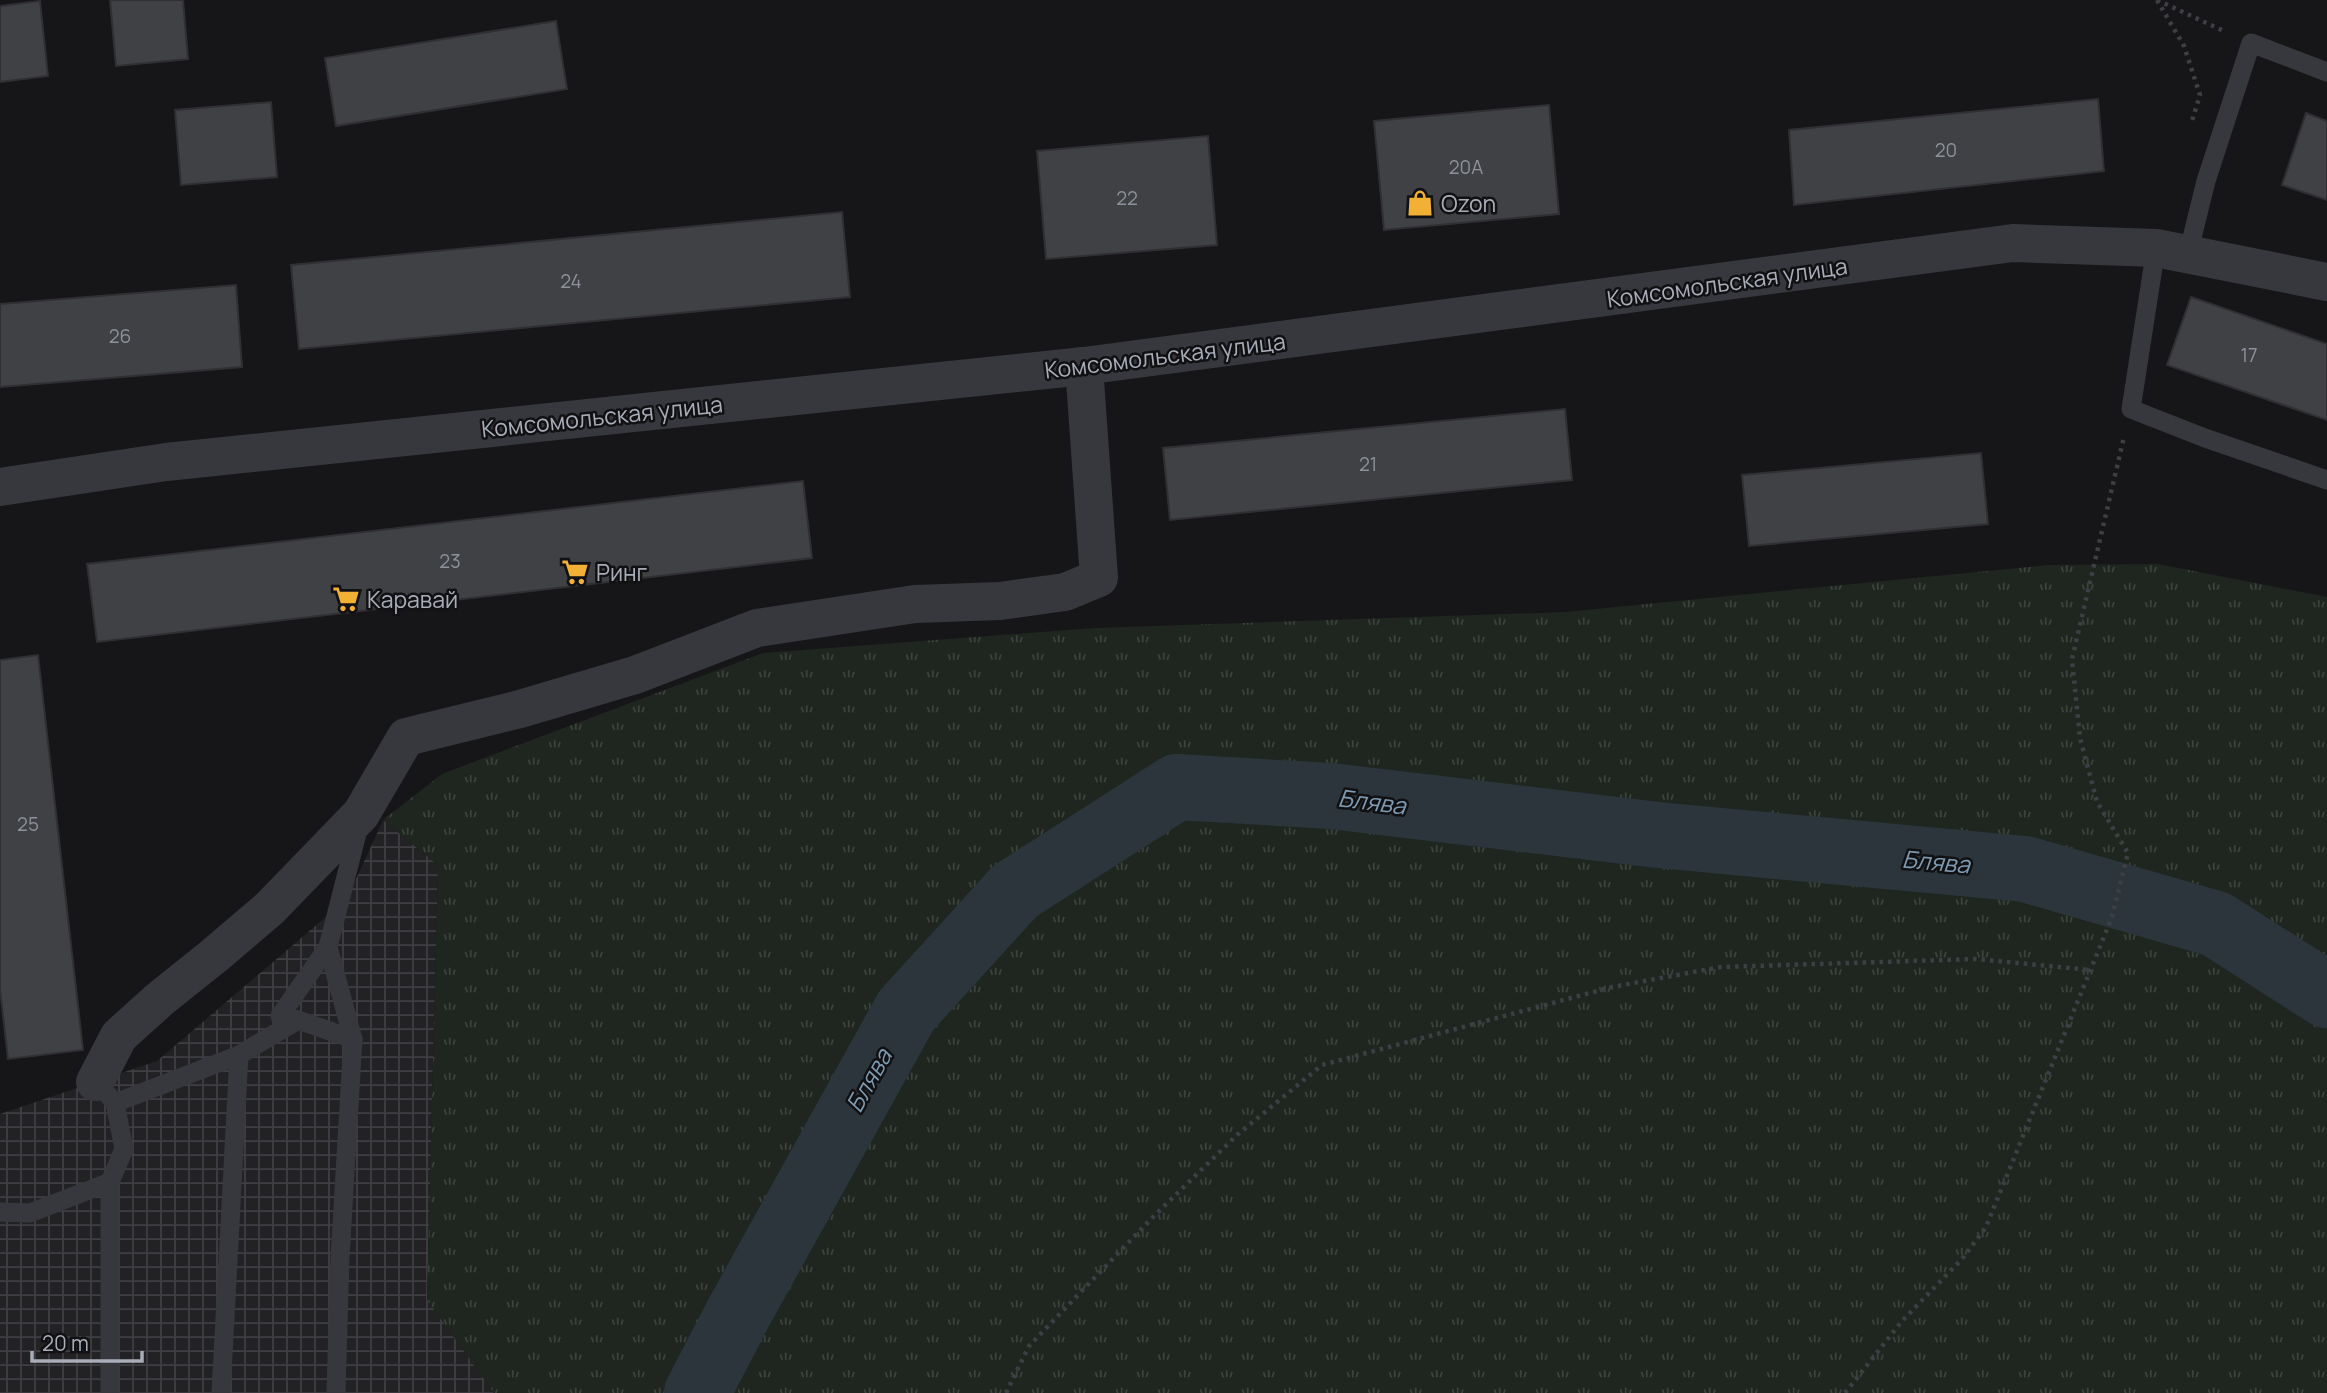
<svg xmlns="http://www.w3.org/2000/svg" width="2327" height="1393" viewBox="0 0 2327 1393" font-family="Manrope,sans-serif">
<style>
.industrial{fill:url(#industrial-grid)}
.grass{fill:url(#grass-tufts)}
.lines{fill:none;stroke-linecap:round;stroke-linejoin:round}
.river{stroke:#2c353c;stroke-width:66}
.building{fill:#404145;stroke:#303034;stroke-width:2}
.path{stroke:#3d3f44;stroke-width:4.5;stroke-dasharray:3.5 5;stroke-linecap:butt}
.service{stroke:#37383d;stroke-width:19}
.minor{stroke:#37383d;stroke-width:38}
.labels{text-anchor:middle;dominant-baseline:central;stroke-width:5;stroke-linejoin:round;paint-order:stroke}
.number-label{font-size:19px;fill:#8e929b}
.poi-label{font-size:23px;fill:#a8adb8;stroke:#111113;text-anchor:start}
.street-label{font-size:23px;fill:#a8adb8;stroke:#111113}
.water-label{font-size:24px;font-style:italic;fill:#7f9bb3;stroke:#111113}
</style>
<defs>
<pattern id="industrial-grid" width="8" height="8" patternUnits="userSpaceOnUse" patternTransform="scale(1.75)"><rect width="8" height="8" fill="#222225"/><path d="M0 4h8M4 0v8" fill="none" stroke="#3f3f43"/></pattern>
<pattern id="grass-tufts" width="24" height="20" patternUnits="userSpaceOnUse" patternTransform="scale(1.75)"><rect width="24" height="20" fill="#1e261f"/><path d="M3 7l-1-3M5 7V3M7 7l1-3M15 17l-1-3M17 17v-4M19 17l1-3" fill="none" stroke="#3c433d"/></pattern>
</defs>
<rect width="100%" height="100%" fill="#161618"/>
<polygon class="industrial" points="383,820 438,865 427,1299 494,1393 0,1393 0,1114 157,1061 347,899"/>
<polygon class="grass" points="2158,564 2327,597 2327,1393 494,1393 427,1300 438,865 383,820 442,774 763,653 1096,628 1565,612 2049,565"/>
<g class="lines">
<polyline class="river" points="697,1393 738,1314 906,1011 1015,891 1177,787 1331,796 1658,835 2025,869 2216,924 2327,995"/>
</g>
<g class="building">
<polygon points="110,0 183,0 188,59 116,66"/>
<polygon points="40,1 48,76 0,82 0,6"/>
<polygon points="556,21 567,89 336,126 325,58"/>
<polygon points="2098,99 2104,171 1794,205 1789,130"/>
<polygon points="271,102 277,177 181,185 175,110"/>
<polygon points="1549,105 1559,214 1384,230 1374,121"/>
<polygon points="2306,113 2327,121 2327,200 2282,185"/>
<polygon points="1208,136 1217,245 1046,259 1037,151"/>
<polygon points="842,212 850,297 299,349 291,265"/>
<polygon points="236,285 242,367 0,387 0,304"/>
<polygon points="2191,297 2327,344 2327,420 2167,365"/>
<polygon points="1565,409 1572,480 1170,520 1163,448"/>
<polygon points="1981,453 1988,524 1749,546 1742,475"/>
<polygon points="803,481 812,558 97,642 87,564"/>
<polygon points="38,655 83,1050 8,1059 0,989 0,660"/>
</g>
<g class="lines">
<g class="path">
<polyline points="2157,0 2184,46 2200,95 2192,121"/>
<polyline points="2157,0 2226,32"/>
<polyline points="1006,1393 1029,1346 1152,1218 1237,1135 1322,1065 1612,987 1721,967 1976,959 2090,970"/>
<polyline points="1845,1393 1902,1321 1962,1259 1986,1227 2112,917 2128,853 2097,802 2080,738 2072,659 2124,437"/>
</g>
<g class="service">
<polyline points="2156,248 2131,409 2205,438 2327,480"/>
<polyline points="2188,254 2206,181 2251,43 2327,72"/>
<polyline points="328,947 353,1039"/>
<polyline points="298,1020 353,1039 340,1257 336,1393"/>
<polyline points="115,1103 239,1055 298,1020 280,1016 328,947 359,826"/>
<polyline points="110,1182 110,1393"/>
<polyline points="0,1212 30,1213 110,1182 124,1149 115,1103 108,1095"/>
<polyline points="221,1393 239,1055"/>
</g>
<g class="minor">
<polyline points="0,487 166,462 1084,366 2013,243 2156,248 2327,282"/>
<polyline points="95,1082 119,1036 160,999 215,955 270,908 361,814 406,737 520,709 635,675 757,628 915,604 1000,601 1065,592 1099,578 1084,366"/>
</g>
</g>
<defs>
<g id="shop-bare" transform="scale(2.1)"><path d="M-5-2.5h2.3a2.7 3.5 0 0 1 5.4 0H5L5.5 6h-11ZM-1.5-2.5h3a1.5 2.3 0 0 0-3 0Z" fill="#f2b134" stroke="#111113" stroke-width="2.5" paint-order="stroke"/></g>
<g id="supermarket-bare" transform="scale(2.1)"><path d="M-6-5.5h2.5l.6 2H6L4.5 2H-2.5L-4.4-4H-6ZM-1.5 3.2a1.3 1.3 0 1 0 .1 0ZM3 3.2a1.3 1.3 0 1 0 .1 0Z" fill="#f2b134" stroke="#111113" stroke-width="2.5" paint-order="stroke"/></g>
</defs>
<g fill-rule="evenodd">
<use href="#shop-bare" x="1420" y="203"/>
<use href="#supermarket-bare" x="575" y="572"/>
<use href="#supermarket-bare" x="346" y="599"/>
</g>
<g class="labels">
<g class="number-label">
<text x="1946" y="150">20</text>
<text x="1466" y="167">20А</text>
<text x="1127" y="198">22</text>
<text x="571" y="281">24</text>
<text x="120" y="336">26</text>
<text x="2249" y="355">17</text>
<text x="1368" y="464">21</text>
<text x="450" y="561">23</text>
<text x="28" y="824">25</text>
</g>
<g class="poi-label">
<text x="1441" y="203">Ozon</text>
<text x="596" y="572">Ринг</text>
<text x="367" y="599">Каравай</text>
</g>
<g class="street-label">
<text transform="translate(1727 282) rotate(-8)">Комсомольская улица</text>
<text transform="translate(1165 355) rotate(-7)">Комсомольская улица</text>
<text transform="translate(602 416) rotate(-6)">Комсомольская улица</text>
</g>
<g class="water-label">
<text transform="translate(1372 801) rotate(7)">Блява</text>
<text transform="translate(1936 861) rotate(5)">Блява</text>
<text transform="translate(868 1080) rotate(-61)">Блява</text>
</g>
</g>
<path d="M32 1351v10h110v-10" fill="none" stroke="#a8adb8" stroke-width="3.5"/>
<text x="42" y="1351" font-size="21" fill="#a8adb8" stroke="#111113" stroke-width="5" paint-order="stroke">20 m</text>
</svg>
